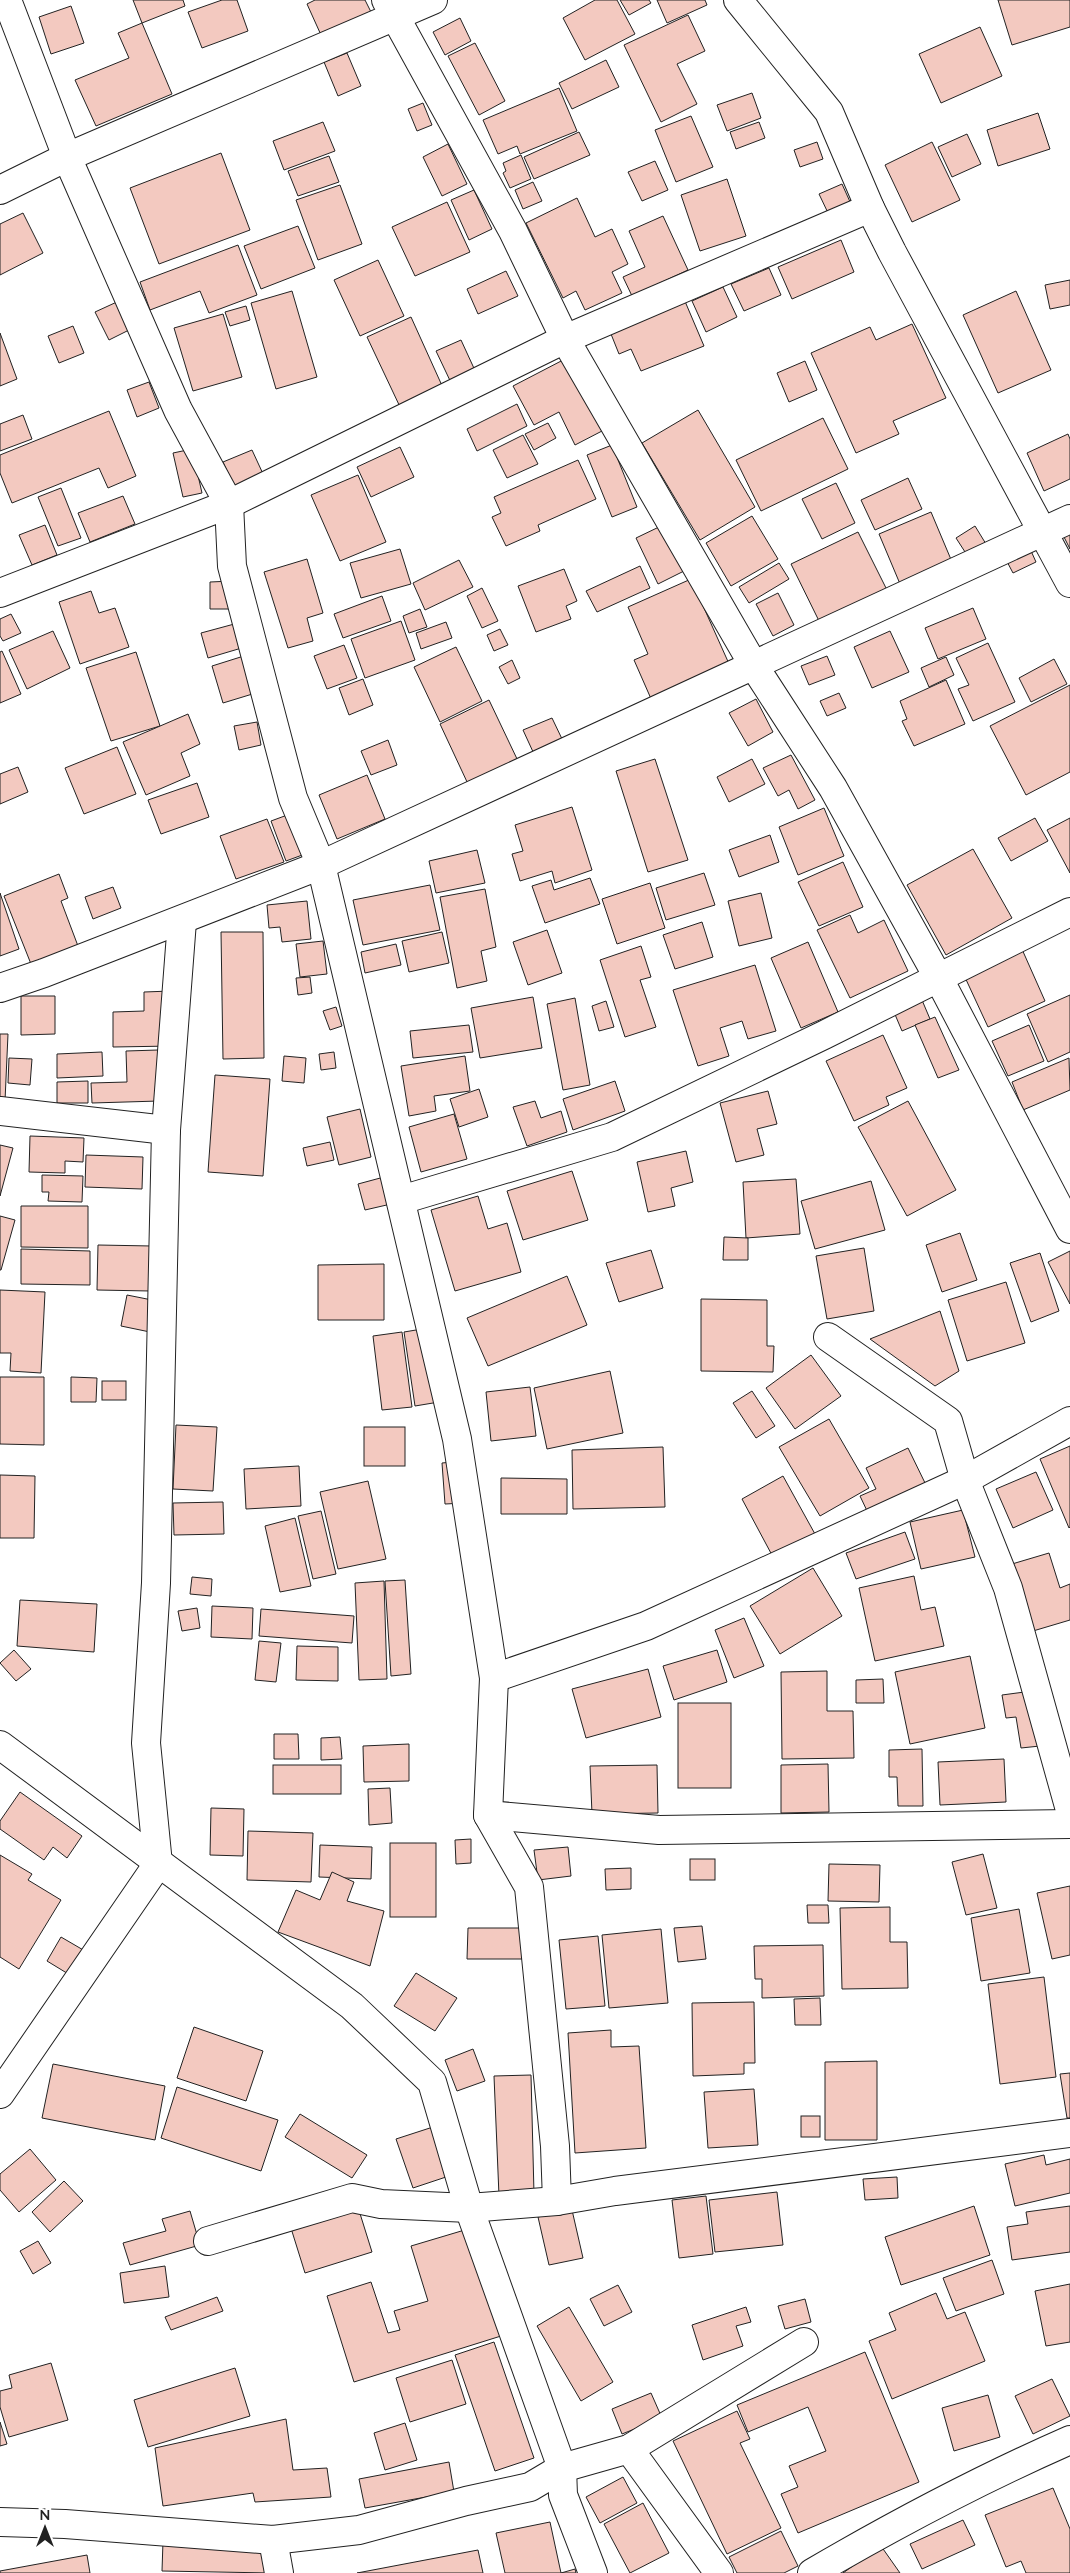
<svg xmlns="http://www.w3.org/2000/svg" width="1070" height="2573" viewBox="0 0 1070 2573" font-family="Lato,sans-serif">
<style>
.building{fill:#f3c9c0;stroke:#222}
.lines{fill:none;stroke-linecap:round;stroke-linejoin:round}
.street-casing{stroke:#222;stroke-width:30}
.street{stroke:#fff;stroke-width:28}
</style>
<rect width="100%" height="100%" fill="#fff"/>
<g class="building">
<polygon points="133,0 183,0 185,6 142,23"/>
<polygon points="222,0 237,0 248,31 202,48 188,12"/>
<polygon points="315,0 365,0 371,12 321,35 307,4"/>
<polygon points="595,0 617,0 635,34 585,60 563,18"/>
<polygon points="620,0 649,0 651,3 629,15"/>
<polygon points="657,0 705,0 707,5 667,23"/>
<polygon points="998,0 1070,0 1070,27 1012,45"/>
<polygon points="71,6 84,43 51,54 39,17"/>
<polygon points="688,15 705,51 677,64 697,104 661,122 624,45"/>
<polygon points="460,18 471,41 445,55 433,32"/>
<polygon points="142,23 172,94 96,126 75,80 129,58 118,33"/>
<polygon points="980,27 1002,76 941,103 919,54"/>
<polygon points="475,43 505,101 479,115 448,56"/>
<polygon points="347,53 361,86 338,96 324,62"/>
<polygon points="606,60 619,87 572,109 559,83"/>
<polygon points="559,88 577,131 520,154 517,146 498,154 483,120"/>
<polygon points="752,93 761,118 727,131 717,105"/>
<polygon points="423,103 432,125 417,131 408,109"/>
<polygon points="1038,113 1050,149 998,166 987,130"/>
<polygon points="691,116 713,167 676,182 655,130"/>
<polygon points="323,122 335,151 284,170 273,141"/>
<polygon points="759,122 765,138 736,149 730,132"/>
<polygon points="579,132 590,155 534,179 524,157"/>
<polygon points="967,134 981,164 952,177 938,147"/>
<polygon points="817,142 823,159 800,167 794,150"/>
<polygon points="932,142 960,200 912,222 885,165"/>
<polygon points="448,144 467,184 442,196 423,157"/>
<polygon points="221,153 250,230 159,264 130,188"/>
<polygon points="521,155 531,179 510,188 503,173 506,171 503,163"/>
<polygon points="329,156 339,182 298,196 288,171"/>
<polygon points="655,161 668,190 642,201 628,172"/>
<polygon points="727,179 746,236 700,251 681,195"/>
<polygon points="533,182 542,201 523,209 515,190"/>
<polygon points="842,184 851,204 829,215 819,194"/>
<polygon points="340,185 362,244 318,260 296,200"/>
<polygon points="474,190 492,229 469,240 451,200"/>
<polygon points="577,198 595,237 612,229 628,264 612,272 622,293 585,310 576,291 563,298 526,223"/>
<polygon points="447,202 470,252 415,276 392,227"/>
<polygon points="23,213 43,253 0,275 0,224"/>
<polygon points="663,216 688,270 632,296 623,277 645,267 629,231"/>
<polygon points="298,226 315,268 261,289 244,246"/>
<polygon points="841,240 854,272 792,299 778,267"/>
<polygon points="238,245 257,295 209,313 200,291 150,310 140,282"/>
<polygon points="378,260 404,316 360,336 334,280"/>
<polygon points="769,268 781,295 744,311 731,284"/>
<polygon points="506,271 518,296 478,314 467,289"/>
<polygon points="1070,280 1070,305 1050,309 1045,285"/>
<polygon points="723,287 737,317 706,332 692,301"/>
<polygon points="292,291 317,377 276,389 251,303"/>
<polygon points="1016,291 1051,370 998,393 963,315"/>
<polygon points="684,299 704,346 641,371 631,349 619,354 609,329"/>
<polygon points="119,301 133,328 109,340 95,312"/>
<polygon points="246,306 250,320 230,326 225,312"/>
<polygon points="223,314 242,377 193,391 174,328"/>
<polygon points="411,317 444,390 401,409 367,337"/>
<polygon points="912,324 946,398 893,421 899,434 856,453 811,353 870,327 876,340"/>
<polygon points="73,326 84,353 59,363 48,336"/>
<polygon points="0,333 17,379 0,386"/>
<polygon points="461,340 478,377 454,389 436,351"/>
<polygon points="565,359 602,431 575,445 559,412 534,425 513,386"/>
<polygon points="805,361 817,390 789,402 777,373"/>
<polygon points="149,382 159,408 137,417 127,390"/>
<polygon points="517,404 527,426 477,451 467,429"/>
<polygon points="698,410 755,507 700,540 642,443"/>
<polygon points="109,411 136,476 108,488 99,468 12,503 0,473 0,455"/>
<polygon points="23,415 32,439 0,451 0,424"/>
<polygon points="823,418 848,469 761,511 736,460"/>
<polygon points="548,423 556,438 534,450 525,434"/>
<polygon points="1068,434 1070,439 1070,479 1044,491 1027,453"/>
<polygon points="523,435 538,464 507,478 493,450"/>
<polygon points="612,445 637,507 612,517 587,455"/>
<polygon points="400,447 414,477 371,497 357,467"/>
<polygon points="192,449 202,493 183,497 173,453"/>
<polygon points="252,450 264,476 235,488 223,462"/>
<polygon points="578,460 596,499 538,525 540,531 506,546 492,517 501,513 494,497"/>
<polygon points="358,475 386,542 340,561 311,495"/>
<polygon points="908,478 922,509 875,530 861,500"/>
<polygon points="836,483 855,523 822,539 802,499"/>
<polygon points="61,488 81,538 58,546 38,497"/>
<polygon points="123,496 135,524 90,542 78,513"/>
<polygon points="931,512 955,569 903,591 879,534"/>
<polygon points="752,516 778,559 731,586 706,543"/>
<polygon points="45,525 57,555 32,565 19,535"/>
<polygon points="661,526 684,571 658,584 636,538"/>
<polygon points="975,526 986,544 967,555 956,538"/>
<polygon points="1070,531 1070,549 1063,535"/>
<polygon points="858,532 888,592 821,625 791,564"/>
<polygon points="1027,542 1036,562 1013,573 1003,554"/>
<polygon points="400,549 411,584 361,598 350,563"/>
<polygon points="307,559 323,613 307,618 313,641 288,648 264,572"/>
<polygon points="459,560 473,587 425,610 413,583"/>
<polygon points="779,563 789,579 749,603 739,587"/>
<polygon points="640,566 650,588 597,612 586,591"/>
<polygon points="564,569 577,601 566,606 571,619 536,632 518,586"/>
<polygon points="691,579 730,666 652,701 634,660 648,654 628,607"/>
<polygon points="232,581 232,609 210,609 210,582"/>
<polygon points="482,588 498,621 482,628 467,596"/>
<polygon points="91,591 99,613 115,608 129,647 80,664 59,602"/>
<polygon points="778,593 794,625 773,636 756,604"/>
<polygon points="382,596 391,621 343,638 334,614"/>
<polygon points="973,608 986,639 938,659 925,628"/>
<polygon points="420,609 427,627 409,633 403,616"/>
<polygon points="11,614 21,633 3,641 0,636 0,619"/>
<polygon points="401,621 415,660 365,678 351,639"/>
<polygon points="446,622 452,638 421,649 416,633"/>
<polygon points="238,623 245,647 208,658 201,633"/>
<polygon points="500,629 508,645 494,651 487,635"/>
<polygon points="53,631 70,668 27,689 9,650"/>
<polygon points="890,631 909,672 872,688 854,647"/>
<polygon points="988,643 1015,702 973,721 958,689 969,685 956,658"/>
<polygon points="344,645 357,678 327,689 314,656"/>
<polygon points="456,647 482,701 440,722 414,667"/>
<polygon points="2,651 21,694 0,703 0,652"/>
<polygon points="136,652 160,726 111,741 86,668"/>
<polygon points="247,655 259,692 223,703 212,666"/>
<polygon points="827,656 835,675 809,685 801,666"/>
<polygon points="946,657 954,675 929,687 921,668"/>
<polygon points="1054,659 1067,684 1031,702 1019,678"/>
<polygon points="512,660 520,678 508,684 499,667"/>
<polygon points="363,679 373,705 349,715 339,688"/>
<polygon points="946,680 965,724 914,746 902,721 907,719 900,701"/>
<polygon points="1070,685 1070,772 1026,795 990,726"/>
<polygon points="839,693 846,708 827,716 820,701"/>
<polygon points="756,699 773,732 748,746 729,713"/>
<polygon points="489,700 518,761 468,784 440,724"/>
<polygon points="188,714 200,744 181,753 190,776 146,795 123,742"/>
<polygon points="552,718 563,741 534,754 523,730"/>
<polygon points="257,722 261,745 239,750 234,726"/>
<polygon points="388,740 397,765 371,775 361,751"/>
<polygon points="117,747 136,794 84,814 65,768"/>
<polygon points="791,755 815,800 798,809 789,790 778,796 763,768"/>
<polygon points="655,759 688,860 648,872 616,771"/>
<polygon points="752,759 765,784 729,802 717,777"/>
<polygon points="18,767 28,792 0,804 0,774"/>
<polygon points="367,775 385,819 337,839 319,795"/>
<polygon points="197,783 209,817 161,834 148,800"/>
<polygon points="572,807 592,870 555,883 552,871 520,881 512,854 523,851 515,825"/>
<polygon points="824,808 844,856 798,875 779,827"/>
<polygon points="290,814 305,854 286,861 271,821"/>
<polygon points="1035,818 1048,841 1011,861 998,838"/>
<polygon points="1070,818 1070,873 1047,830"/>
<polygon points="267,819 284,862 236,879 220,836"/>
<polygon points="770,835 779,862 739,877 729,850"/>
<polygon points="973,849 1012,918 946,955 907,885"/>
<polygon points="477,850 485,883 436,893 429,861"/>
<polygon points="843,862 863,907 819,926 798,882"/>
<polygon points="704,873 715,905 666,920 656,888"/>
<polygon points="59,874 68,898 61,901 78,946 31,964 4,896"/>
<polygon points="590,878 600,904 545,923 532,886 551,880 554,890"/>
<polygon points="650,883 665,928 617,944 602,899"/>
<polygon points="430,885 440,930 363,945 353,900"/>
<polygon points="113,887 121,908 93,919 85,897"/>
<polygon points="485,889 496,947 481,951 487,981 457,988 440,897"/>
<polygon points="0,893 19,949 0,956"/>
<polygon points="761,893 772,938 739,946 728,901"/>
<polygon points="307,901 311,939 282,942 280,927 269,928 267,905"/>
<polygon points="850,915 858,933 884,920 908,971 850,998 817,930"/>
<polygon points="702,922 713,957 675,969 663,935"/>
<polygon points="547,930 562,973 528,985 513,942"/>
<polygon points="221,932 263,932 264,1058 223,1059"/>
<polygon points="442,932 449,963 409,972 402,941"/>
<polygon points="323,941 327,974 300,977 296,944"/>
<polygon points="808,942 838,1012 801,1028 771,958"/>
<polygon points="396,944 401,965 365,973 361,952"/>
<polygon points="641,946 651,977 640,980 656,1027 625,1037 600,960"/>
<polygon points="1021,947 1045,1001 988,1027 963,973"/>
<polygon points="755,965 776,1031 748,1039 742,1021 720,1028 729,1056 698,1066 673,990"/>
<polygon points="310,977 312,993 298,995 296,978"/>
<polygon points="171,991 173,1046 113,1047 113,1012 144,1011 144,992"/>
<polygon points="919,993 930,1019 902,1031 891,1005"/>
<polygon points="1070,995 1070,1052 1048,1062 1027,1014"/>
<polygon points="21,996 55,996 55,1034 21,1035"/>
<polygon points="533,997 542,1048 480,1058 471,1008"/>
<polygon points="575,998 590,1085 563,1090 547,1004"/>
<polygon points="606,1001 614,1027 599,1031 592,1006"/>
<polygon points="336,1007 342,1026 330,1030 323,1011"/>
<polygon points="935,1017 959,1070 938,1078 915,1025"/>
<polygon points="469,1025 473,1052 413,1058 410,1031"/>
<polygon points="1029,1025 1044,1061 1008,1076 992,1041"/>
<polygon points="0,1034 8,1034 5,1101 0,1101"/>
<polygon points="883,1035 907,1088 886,1097 889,1105 854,1121 826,1061"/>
<polygon points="158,1050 159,1101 92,1103 91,1083 127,1082 126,1051"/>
<polygon points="102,1052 103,1076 57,1078 57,1054"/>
<polygon points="334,1052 336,1068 321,1070 319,1054"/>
<polygon points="284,1056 306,1058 304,1083 282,1081"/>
<polygon points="465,1056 470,1091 434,1096 436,1111 409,1116 401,1066"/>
<polygon points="9,1058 32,1059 30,1085 8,1083"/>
<polygon points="1069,1058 1070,1090 1023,1110 1012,1082"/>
<polygon points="215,1075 270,1079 263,1176 208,1172"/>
<polygon points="88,1081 88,1103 57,1103 57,1082"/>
<polygon points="615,1081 625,1111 573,1130 563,1099"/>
<polygon points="479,1089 488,1117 459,1127 450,1099"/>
<polygon points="768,1091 777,1124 757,1129 764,1155 736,1162 720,1103"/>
<polygon points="535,1101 541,1118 561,1111 567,1132 527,1146 513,1107"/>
<polygon points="908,1101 956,1190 907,1216 858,1127"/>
<polygon points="360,1109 371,1157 339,1165 327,1117"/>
<polygon points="454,1114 467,1159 421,1172 409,1127"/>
<polygon points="30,1136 84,1138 83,1162 65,1161 65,1173 29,1172"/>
<polygon points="330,1142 334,1160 307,1166 303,1148"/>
<polygon points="0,1145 13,1148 0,1196"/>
<polygon points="686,1151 693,1182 671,1188 675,1206 648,1212 637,1162"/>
<polygon points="86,1155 143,1157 142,1189 85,1187"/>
<polygon points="572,1171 588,1220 523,1240 507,1191"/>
<polygon points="42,1175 83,1176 82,1202 48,1201 49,1192 42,1192"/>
<polygon points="384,1177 391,1204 365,1210 358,1184"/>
<polygon points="796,1179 800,1234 746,1238 743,1182"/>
<polygon points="871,1181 885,1230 815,1249 801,1201"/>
<polygon points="478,1196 488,1229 507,1223 521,1272 455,1291 431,1210"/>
<polygon points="21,1206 88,1206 88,1248 21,1247"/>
<polygon points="0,1216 15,1220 1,1270 0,1270"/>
<polygon points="960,1233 977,1280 942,1292 926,1245"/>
<polygon points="724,1237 748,1238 748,1260 723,1260"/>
<polygon points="98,1245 152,1246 150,1291 97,1290"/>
<polygon points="864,1248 874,1311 827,1319 816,1256"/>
<polygon points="21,1249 90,1251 90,1285 21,1284"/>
<polygon points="651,1250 663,1288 619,1302 606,1263"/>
<polygon points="1070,1251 1070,1304 1048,1262"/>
<polygon points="1040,1253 1059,1311 1031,1322 1010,1263"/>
<polygon points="384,1264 384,1320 318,1320 318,1265"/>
<polygon points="567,1276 587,1325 488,1366 467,1318"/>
<polygon points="1006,1282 1025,1343 967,1361 948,1300"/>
<polygon points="0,1290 45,1292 41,1373 10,1371 11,1353 0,1353"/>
<polygon points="127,1295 157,1301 150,1332 121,1326"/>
<polygon points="701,1299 767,1300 767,1346 774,1346 773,1372 701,1371"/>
<polygon points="940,1311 959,1371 935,1386 870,1339"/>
<polygon points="428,1328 439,1402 415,1406 404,1332"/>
<polygon points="402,1332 412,1407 382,1410 373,1336"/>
<polygon points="811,1355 841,1396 795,1429 766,1388"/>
<polygon points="610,1371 623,1433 547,1449 534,1388"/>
<polygon points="0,1377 44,1377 44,1445 0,1444"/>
<polygon points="71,1377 97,1378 96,1402 71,1402"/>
<rect x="102" y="1381" width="24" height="19"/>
<polygon points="530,1387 536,1436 491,1441 486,1392"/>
<polygon points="752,1391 775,1426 756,1438 733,1403"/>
<polygon points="829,1419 869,1488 820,1516 779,1447"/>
<polygon points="176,1425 217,1427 213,1491 173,1489"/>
<rect x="364" y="1427" width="41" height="39"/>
<polygon points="1070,1446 1070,1527 1069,1528 1040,1459"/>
<polygon points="663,1447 665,1507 573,1509 572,1450"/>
<polygon points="908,1448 927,1487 869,1515 860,1496 876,1489 866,1468"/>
<polygon points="463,1461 465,1503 445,1504 442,1463"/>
<polygon points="299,1466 301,1506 246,1509 244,1469"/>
<polygon points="1036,1472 1053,1510 1013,1528 996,1489"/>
<polygon points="0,1475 35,1476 34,1538 0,1538"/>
<polygon points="783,1476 815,1534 773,1557 742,1499"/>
<polygon points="501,1478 567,1479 567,1514 501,1514"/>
<polygon points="368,1481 386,1559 338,1569 320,1492"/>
<polygon points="223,1502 224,1534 174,1535 173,1503"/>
<polygon points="963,1510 975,1557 921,1569 910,1522"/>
<polygon points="321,1511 336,1574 313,1579 298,1516"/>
<polygon points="295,1518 311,1586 280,1592 265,1526"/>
<polygon points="905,1532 915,1559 856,1579 846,1553"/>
<polygon points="1049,1553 1060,1588 1070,1584 1070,1620 1033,1631 1012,1564"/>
<polygon points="813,1568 842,1616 780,1654 750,1606"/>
<polygon points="914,1576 921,1610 935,1607 944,1646 875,1661 859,1588"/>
<polygon points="192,1577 212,1579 211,1596 190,1594"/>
<polygon points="405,1580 411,1674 391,1676 385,1581"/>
<polygon points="384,1581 387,1679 359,1680 355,1583"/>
<polygon points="20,1600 97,1604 94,1652 17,1646"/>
<polygon points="212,1606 253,1608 252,1639 211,1637"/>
<polygon points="197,1608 200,1628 182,1631 178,1611"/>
<polygon points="261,1609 354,1616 352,1643 259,1636"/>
<polygon points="744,1618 764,1666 734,1678 715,1630"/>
<polygon points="259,1641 281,1643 276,1682 255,1680"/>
<polygon points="297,1646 338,1647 338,1681 296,1680"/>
<polygon points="14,1650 31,1669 16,1681 0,1663"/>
<polygon points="717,1650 727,1682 674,1700 663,1666"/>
<polygon points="970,1656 985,1728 910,1744 895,1672"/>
<polygon points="648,1669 661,1717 586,1738 572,1689"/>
<polygon points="827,1671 827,1711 853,1711 854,1758 782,1759 781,1672"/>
<polygon points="883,1679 884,1703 856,1703 856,1680"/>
<polygon points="1032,1691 1040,1746 1021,1748 1016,1717 1006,1718 1002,1695"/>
<rect x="678" y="1703" width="53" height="85"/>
<polygon points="274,1734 298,1734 299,1759 274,1759"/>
<polygon points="340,1737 342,1759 321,1760 321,1738"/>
<polygon points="409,1744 409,1781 364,1782 363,1746"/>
<polygon points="922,1749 923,1806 898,1806 897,1777 889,1777 889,1750"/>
<polygon points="1004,1759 1006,1802 940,1805 938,1762"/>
<polygon points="828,1764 829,1812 781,1813 781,1765"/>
<rect x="273" y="1765" width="68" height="29"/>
<polygon points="657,1765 658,1813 592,1814 590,1766"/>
<polygon points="390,1788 392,1823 369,1825 368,1789"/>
<polygon points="20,1792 82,1836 67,1858 53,1847 44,1860 0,1829 0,1821"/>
<polygon points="211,1808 244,1809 243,1856 210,1855"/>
<polygon points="248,1831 313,1833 311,1882 247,1880"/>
<polygon points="471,1839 471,1863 456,1864 455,1840"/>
<rect x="390" y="1843" width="46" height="74"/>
<polygon points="320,1845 372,1847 371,1879 319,1877"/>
<polygon points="568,1847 571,1876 538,1880 534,1850"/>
<polygon points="983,1854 997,1908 966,1915 952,1862"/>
<polygon points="0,1855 32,1874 28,1880 61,1900 19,1969 0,1957"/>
<rect x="690" y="1859" width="25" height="21"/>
<polygon points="829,1864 880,1865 879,1902 828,1901"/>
<polygon points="631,1868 631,1889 606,1890 605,1869"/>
<polygon points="332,1872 354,1882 347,1901 384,1911 370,1966 278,1932 296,1890 320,1900"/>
<polygon points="1070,1886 1070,1955 1052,1959 1037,1893"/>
<polygon points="807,1905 828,1905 829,1923 808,1923"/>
<polygon points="890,1907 890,1942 907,1942 908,1988 842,1989 840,1908"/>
<polygon points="1019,1909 1030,1973 981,1981 971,1918"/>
<polygon points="702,1926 706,1959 678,1962 674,1928"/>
<polygon points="468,1928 523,1928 522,1959 467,1959"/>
<polygon points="661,1929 668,2003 609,2008 602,1935"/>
<polygon points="598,1936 605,2006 566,2009 559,1940"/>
<polygon points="61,1937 85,1951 70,1975 47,1961"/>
<polygon points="823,1945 824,1996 762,1998 762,1979 755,1979 754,1946"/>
<polygon points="416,1973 457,1998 435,2031 394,2006"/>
<polygon points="1044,1977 1056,2077 1000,2084 988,1984"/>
<polygon points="820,1998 821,2025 795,2025 794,1999"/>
<polygon points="754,2002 755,2063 744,2063 744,2074 693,2076 692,2003"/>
<polygon points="194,2027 263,2051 246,2101 177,2078"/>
<polygon points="611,2030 611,2047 639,2046 646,2148 575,2153 568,2033"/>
<polygon points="473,2049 485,2081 457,2091 445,2060"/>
<polygon points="877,2061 877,2140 825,2140 825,2062"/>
<polygon points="53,2064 165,2086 155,2140 42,2118"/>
<polygon points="1070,2073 1070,2118 1067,2118 1060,2074"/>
<polygon points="531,2075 534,2194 499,2196 494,2076"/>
<polygon points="177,2087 278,2120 261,2171 161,2138"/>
<polygon points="754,2089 758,2145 708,2148 704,2092"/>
<polygon points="300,2114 367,2155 352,2178 285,2137"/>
<rect x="801" y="2116" width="19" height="21"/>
<polygon points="436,2126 452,2175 413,2188 396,2139"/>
<polygon points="30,2149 56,2180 19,2212 0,2190 0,2174"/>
<polygon points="1044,2155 1046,2165 1070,2159 1070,2193 1015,2206 1005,2164"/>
<polygon points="897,2177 898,2198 865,2200 863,2179"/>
<polygon points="64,2181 83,2201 50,2232 32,2212"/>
<polygon points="777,2192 783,2245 715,2252 709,2200"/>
<polygon points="706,2196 713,2254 679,2258 672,2200"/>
<polygon points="357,2204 372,2252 305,2273 290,2225"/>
<polygon points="974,2206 990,2255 901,2285 885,2237"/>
<polygon points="1070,2206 1070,2252 1012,2260 1007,2227 1028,2224 1026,2212"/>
<polygon points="572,2210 583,2258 549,2265 538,2217"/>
<polygon points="190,2211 200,2245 130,2265 123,2243 166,2231 162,2219"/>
<polygon points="468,2229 501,2336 354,2382 327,2296 371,2282 388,2333 400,2330 394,2311 428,2301 411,2246"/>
<polygon points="38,2241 51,2263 33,2274 20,2251"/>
<polygon points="992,2260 1004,2294 956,2311 943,2278"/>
<polygon points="165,2266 169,2297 124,2303 120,2273"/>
<polygon points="1070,2284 1070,2342 1046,2346 1035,2291"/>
<polygon points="618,2285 632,2312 604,2326 590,2299"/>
<polygon points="936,2293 947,2319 965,2312 985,2361 892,2399 869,2341 896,2330 889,2313"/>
<polygon points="217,2297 223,2311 171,2330 165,2317"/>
<polygon points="805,2299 811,2322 785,2329 778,2306"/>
<polygon points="569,2307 613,2382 581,2401 537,2326"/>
<polygon points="746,2307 751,2322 736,2326 743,2346 703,2360 692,2325"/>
<polygon points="494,2342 534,2458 495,2471 455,2355"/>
<polygon points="865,2352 919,2482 798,2533 781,2494 798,2487 789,2466 826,2451 808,2407 748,2432 737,2405"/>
<polygon points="452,2360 466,2404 410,2422 396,2378"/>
<polygon points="51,2363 68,2420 9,2437 0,2407 0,2391 12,2388 9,2375"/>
<polygon points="235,2368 250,2416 148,2447 134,2400"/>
<polygon points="1052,2379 1070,2416 1033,2434 1015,2396"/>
<polygon points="651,2393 662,2418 622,2434 612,2409"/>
<polygon points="988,2395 1000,2437 954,2451 942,2408"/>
<polygon points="737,2411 750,2439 740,2443 781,2528 727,2554 673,2441"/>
<polygon points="286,2419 293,2470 327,2468 331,2497 255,2502 253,2493 163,2506 155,2448"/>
<polygon points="0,2422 7,2444 0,2446"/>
<polygon points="405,2423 417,2460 385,2470 374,2433"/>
<polygon points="449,2462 454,2492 365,2508 359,2479"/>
<polygon points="623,2477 637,2503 600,2523 586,2497"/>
<polygon points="1053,2488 1070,2529 1070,2573 1026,2573 1021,2561 1006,2567 985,2515"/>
<polygon points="643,2503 669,2553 630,2573 604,2524"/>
<polygon points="963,2520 975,2545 922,2569 910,2544"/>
<polygon points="550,2522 561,2573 575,2569 576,2573 505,2573 496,2533"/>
<polygon points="781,2531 798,2566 784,2573 737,2573 729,2557"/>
<polygon points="163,2541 269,2548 271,2573 162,2571"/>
<polygon points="881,2546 900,2573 843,2573"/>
<polygon points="478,2550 483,2573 357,2573"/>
<polygon points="87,2555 90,2573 0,2573 0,2571"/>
</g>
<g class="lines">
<g class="street-casing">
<g id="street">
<polyline points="7,0 67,157 178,410 229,504 232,566 293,798 321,865 457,1439 494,1678 488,1815 529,1887 555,2146 557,2201"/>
<polyline points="386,0 513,231 565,339 754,666 833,788 938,977 1070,1229"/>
<polyline points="738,0 829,112 870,208 892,252 1070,583"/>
<polyline points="0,190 67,157 433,0"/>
<polyline points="0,593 229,504 565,339 870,208"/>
<polyline points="0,988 44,973 321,865 1070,519"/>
<polyline points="0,1111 166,1130"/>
<polyline points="401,1200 612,1137 824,1035 1070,912"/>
<polyline points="828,1337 948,1421 965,1480 1008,1588 1070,1810"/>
<polyline points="494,1678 646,1626 965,1480 1070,1421"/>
<polyline points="0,1745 352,2006 432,2082 469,2208 562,2468 563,2495 593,2573"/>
<polyline points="488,1815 659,1830 1070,1824"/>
<polyline points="0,2094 158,1864 146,1743 156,1583 166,1130 182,921"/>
<polyline points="208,2241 352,2198 381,2204 469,2208 557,2201 615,2191 1070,2133"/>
<polyline points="629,2449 719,2573"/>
<polyline points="0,2522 65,2524 273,2540 359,2530 466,2501 530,2487 562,2468 629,2449 804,2342"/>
<polyline points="273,2540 279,2573"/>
<path d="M812 2573C896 2524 981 2479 1070 2440"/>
</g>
</g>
<use href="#street" class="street"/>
</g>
<g transform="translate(45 2528)" stroke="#ffffff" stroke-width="4" paint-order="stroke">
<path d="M0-4L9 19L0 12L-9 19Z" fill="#222222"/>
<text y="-8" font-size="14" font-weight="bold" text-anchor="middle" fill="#222222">N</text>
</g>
</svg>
